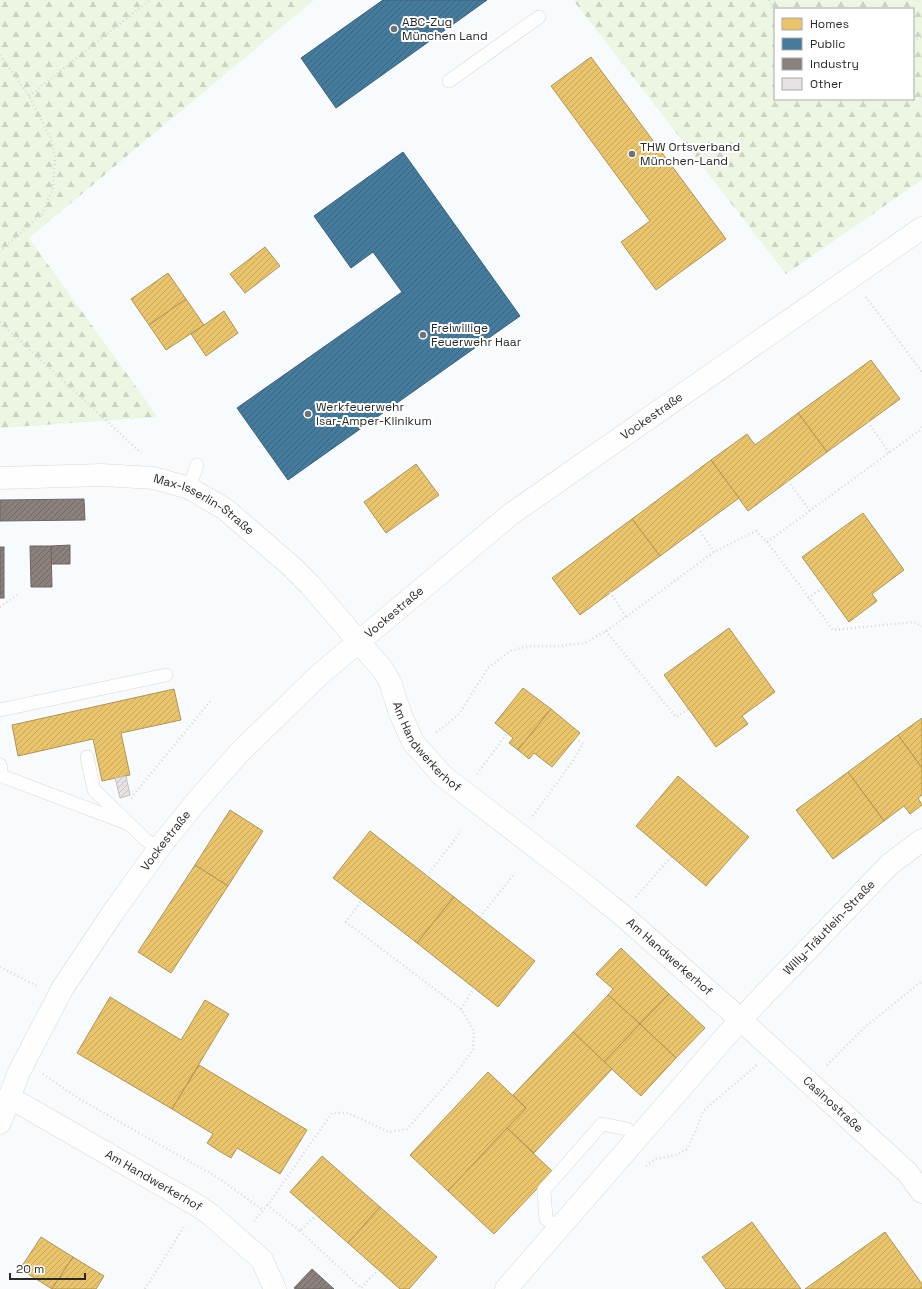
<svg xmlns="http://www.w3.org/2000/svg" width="922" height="1289" viewBox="0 0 922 1289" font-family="'Space Grotesk',sans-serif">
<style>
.forest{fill:url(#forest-firs);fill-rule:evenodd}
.homes{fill:url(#homes-hatch);stroke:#af9657}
.public{fill:url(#public-hatch);stroke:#3c627b}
.industry{fill:url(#industry-hatch);stroke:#6c6764}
.building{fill:url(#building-hatch);stroke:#c0c0c0}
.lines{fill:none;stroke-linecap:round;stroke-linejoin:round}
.lane-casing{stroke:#d5d8d9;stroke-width:14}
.street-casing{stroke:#d5d8d9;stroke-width:23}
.secondary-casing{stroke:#d5d8d9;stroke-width:23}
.path{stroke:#d7d8d9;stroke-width:2.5;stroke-dasharray:1 3;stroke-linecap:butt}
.lane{stroke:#fefeff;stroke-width:13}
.street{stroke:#fefeff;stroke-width:22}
.secondary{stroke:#fefeff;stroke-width:22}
.poi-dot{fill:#707274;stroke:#fff;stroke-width:1.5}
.labels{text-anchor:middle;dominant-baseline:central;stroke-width:4;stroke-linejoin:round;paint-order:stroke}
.poi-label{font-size:12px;fill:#27292b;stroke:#fff;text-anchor:start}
.street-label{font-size:12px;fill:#27292b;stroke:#fff}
</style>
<defs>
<pattern id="forest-firs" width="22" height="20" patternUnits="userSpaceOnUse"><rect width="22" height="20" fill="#edf6e3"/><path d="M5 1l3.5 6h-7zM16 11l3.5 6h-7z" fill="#cbd3c3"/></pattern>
<pattern id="homes-hatch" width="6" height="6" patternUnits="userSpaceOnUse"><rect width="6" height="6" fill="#e9c46a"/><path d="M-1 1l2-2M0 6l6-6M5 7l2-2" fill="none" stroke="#c8a85c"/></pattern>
<pattern id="public-hatch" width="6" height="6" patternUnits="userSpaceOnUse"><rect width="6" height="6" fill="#457b9d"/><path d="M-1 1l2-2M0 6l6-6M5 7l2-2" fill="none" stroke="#3a6580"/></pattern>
<pattern id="industry-hatch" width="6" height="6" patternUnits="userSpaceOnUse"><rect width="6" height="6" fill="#8a817c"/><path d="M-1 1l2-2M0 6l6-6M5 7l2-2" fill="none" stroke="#716a66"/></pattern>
<pattern id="building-hatch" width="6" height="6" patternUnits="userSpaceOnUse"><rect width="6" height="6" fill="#e8e2e1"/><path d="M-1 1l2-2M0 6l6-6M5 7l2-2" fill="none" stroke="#c7c2c1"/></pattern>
</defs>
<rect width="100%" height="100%" fill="#f8fbfd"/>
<g class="forest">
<polygon points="0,0 314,0 29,238 158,417 0,428"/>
<path d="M573 0H922V180L786 274ZM775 9H913V99H775Z"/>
</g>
<g class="homes">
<polygon points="591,57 726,239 656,290 621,242 650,221 551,86"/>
<polygon points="265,247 280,266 245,293 230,274"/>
<polygon points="168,273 186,299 149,325 131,299"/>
<polygon points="186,299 204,325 166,350 149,325"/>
<polygon points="224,311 238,333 206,356 191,334"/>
<polygon points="871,360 900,399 827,452 798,413"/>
<polygon points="798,413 827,452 748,511 711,460 747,434 755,445"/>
<polygon points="711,460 739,498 660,556 632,519"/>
<polygon points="416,464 439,495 386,533 364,502"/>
<polygon points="863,513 904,570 872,594 877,601 849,622 802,557"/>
<polygon points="632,519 660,556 580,615 552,578"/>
<polygon points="729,628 775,692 742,716 748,724 716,747 664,675"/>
<polygon points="523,688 551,709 518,750 509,743 513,738 495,723"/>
<polygon points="174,689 181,720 121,733 130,775 102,781 93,739 18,756 12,725"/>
<polygon points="551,709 580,733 552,767 534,753 529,759 518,750"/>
<polygon points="922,718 922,768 898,735"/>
<polygon points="898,735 922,768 922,795 918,798 922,805 910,814 904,806 884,821 848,772"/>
<polygon points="848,772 884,821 833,859 796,810"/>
<polygon points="678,776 749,837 706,886 636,826"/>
<polygon points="230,810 263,831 228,886 195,865"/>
<polygon points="370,831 454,897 417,943 333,878"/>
<polygon points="195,865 228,886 171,973 138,952"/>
<polygon points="454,897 535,961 498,1007 417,943"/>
<polygon points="621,948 669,994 640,1024 608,995 613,989 596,974"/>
<polygon points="669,994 705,1028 676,1058 640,1024"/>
<polygon points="608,995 640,1024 604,1062 573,1032"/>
<polygon points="110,997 181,1040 205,1000 229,1014 172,1109 77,1053"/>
<polygon points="640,1024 676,1058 641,1096 604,1062"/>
<polygon points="573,1032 612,1069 534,1153 507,1128 526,1108 513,1095"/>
<polygon points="199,1065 307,1130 280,1174 237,1148 231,1158 219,1151 207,1143 213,1134 172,1109"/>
<polygon points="488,1072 526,1108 448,1191 410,1155"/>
<polygon points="507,1128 553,1172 494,1234 448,1191"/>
<polygon points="322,1156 380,1207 348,1243 290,1192"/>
<polygon points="380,1207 437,1257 409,1289 400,1289 348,1243"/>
<polygon points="752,1222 801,1289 726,1289 702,1257"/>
<polygon points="885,1232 922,1284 922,1289 805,1289"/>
<polygon points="41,1237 73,1257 52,1289 20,1269"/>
<polygon points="73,1257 104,1276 96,1289 52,1289"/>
</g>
<g class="public">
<polygon points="383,0 487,0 336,108 301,58"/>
<polygon points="403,152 520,316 288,480 237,408 402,292 373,252 351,268 314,216"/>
</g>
<g class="industry">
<polygon points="84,499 85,520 0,521 0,500"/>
<polygon points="70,545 70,564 51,564 51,546"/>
<polygon points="30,546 51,546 52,587 31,587"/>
<rect x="0" y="547" width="4" height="51"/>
<polygon points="312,1269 334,1289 296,1289 294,1288"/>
</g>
<polygon class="building" points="126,776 130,795 120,798 115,778"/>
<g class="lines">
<g class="lane-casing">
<g id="lane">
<polyline points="449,81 539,17"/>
<polyline points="189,488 197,465"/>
<polyline points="0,710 166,675"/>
<polyline points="87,757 94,790 146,840 159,849"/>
<polyline points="0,765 2,776 129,824"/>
<polyline points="558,1229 546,1219 544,1190 602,1124 627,1129 638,1138"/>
</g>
</g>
<g class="street-casing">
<g id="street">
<path id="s1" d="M0 478 102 475 154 478 189 488 225 509 290 565 310 585 383 670 390 682 400 713 413 742 443 776 581 882 621 914 731 1011 907 1172 922 1192"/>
<path id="s2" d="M9 1097 198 1206 211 1215 262 1260 275 1289"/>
<path id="s3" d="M506 1289 740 1020 890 864 922 840"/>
</g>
</g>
<g class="secondary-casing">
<g id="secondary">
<path id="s4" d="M0 1123 18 1074 62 989 112 914 162 844 196 802 239 753 318 676 511 514 922 228"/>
</g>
</g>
<g class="path">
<polyline points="769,0 775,15"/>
<polyline points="913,41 922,36"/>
<polyline points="0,55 29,96 51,139 55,157 53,188 42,214 0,251"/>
<polyline points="29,96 150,0"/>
<polyline points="866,297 922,372"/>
<polyline points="0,322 141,453"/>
<polyline points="868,422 890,454"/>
<polyline points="788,481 810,511"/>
<polyline points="698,528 714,552"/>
<polyline points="767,542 833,630 914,622 922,626"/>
<polyline points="610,592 626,617"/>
<polyline points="808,598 824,587"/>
<polyline points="0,607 17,595"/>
<polyline points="606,631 676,717 689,709"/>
<polyline points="436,732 441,729 459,714 488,668 510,651 529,646 558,646 585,643 606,631 626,617 714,552 756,531 767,542 919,431 922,427"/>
<polyline points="477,774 507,733"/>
<polyline points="121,777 124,791"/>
<polyline points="131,798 212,699"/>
<polyline points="533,816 572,762 583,744 575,738"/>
<polyline points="427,876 461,831"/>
<polyline points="636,897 672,856"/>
<polyline points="480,917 515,873"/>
<polyline points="0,967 37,986"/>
<polyline points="461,1009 474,988"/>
<polyline points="827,1065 865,1027 922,981"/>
<polyline points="43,1074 81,1100 217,1177 263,1210"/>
<polyline points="646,1166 656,1159 676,1155 687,1149 696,1130 703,1111 757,1065"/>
<polyline points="267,1205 300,1231 316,1215"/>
<polyline points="254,1221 269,1203 332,1113 348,1113 389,1132 407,1129 457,1072 473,1050 474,1031 461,1009 346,922 362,900"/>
<polyline points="300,1231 361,1288 378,1270"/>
<polyline points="145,1289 185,1225"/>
</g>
<use href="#lane" class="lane"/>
<use href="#street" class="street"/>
<use href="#secondary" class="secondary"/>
</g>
<g class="poi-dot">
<circle cx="394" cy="29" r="4"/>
<circle cx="632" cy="154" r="4"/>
<circle cx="423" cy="335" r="4"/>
<circle cx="308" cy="414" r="4"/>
</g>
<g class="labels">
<g class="poi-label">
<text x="402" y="22">ABC-Zug<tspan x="402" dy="14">München Land</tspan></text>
<text x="640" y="147">THW Ortsverband<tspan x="640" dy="14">München-Land</tspan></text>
<text x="431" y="328">Freiwillige<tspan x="431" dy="14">Feuerwehr Haar</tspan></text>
<text x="316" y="407">Werkfeuerwehr<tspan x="316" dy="14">Isar-Amper-Klinikum</tspan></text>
</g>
<g class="street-label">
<text stroke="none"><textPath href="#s4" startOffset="977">Vockestraße</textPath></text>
<text stroke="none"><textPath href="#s1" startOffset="211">Max-Isserlin-Straße</textPath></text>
<text stroke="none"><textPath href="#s4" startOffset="653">Vockestraße</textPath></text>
<text stroke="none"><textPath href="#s1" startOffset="548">Am Handwerkerhof</textPath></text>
<text stroke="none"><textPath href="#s4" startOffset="329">Vockestraße</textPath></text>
<text stroke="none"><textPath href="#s3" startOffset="485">Willy-Träutlein-Straße</textPath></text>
<text stroke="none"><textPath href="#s1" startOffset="872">Am Handwerkerhof</textPath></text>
<text stroke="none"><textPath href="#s1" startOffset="1092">Casinostraße</textPath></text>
<text stroke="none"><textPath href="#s2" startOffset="167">Am Handwerkerhof</textPath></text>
</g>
</g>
<rect x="774" y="8" width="140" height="92" fill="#ffffff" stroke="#a9a9aa"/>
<rect x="782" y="18" width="20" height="12" fill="#e9c46a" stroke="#a9a9aa"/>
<text x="810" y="28" font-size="12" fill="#27292b">Homes</text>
<rect x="782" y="38" width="20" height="12" fill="#457b9d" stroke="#a9a9aa"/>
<text x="810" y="48" font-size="12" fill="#27292b">Public</text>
<rect x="782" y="58" width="20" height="12" fill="#8a817c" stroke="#a9a9aa"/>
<text x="810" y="68" font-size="12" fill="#27292b">Industry</text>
<rect x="782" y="78" width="20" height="12" fill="#e8e2e1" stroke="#a9a9aa"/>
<text x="810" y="88" font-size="12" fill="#27292b">Other</text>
<path d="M10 1273v6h75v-6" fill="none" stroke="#27292b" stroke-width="2"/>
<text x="16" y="1273" font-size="12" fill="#27292b" stroke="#ffffff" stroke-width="3" paint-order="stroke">20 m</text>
</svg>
